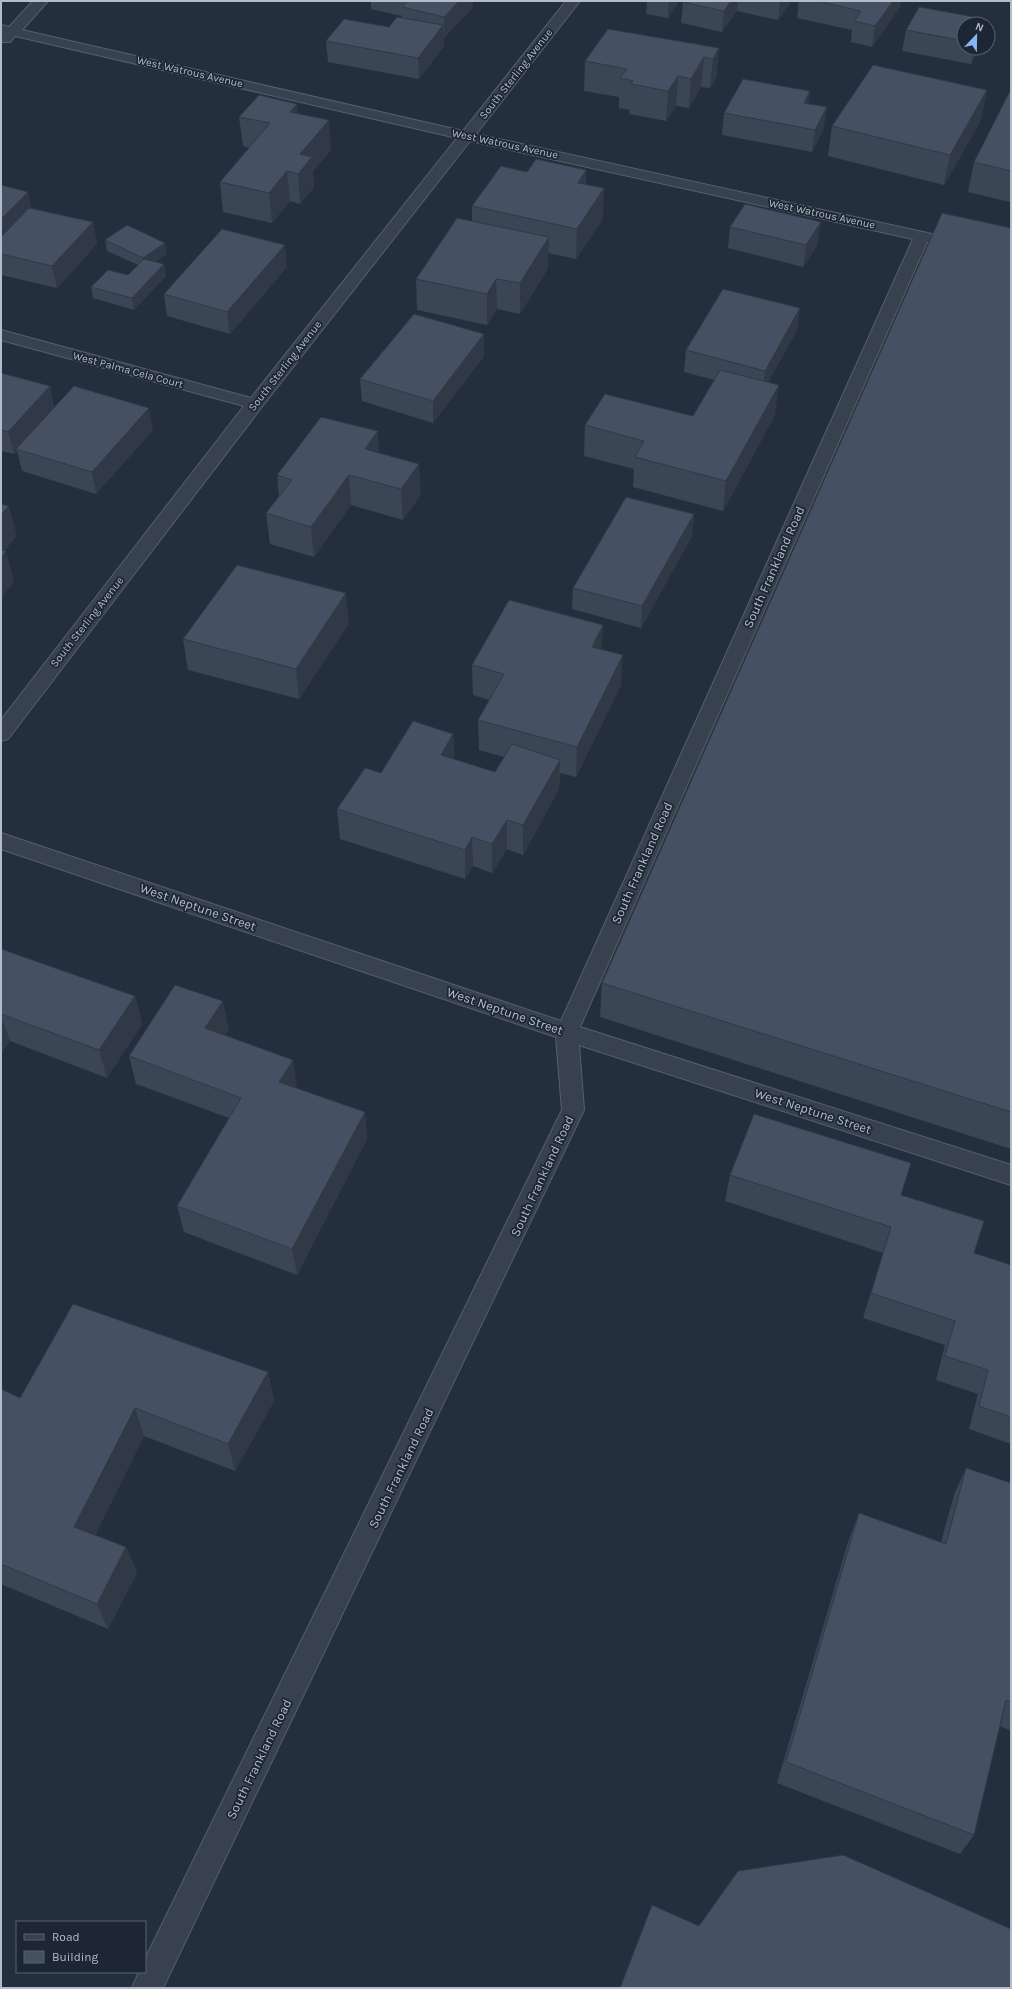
<svg xmlns="http://www.w3.org/2000/svg" width="1012" height="1989" viewBox="0 0 1012 1989" font-family="Karla,sans-serif">
<style>
.lines{fill:none;stroke-linecap:round;stroke-linejoin:round}
.minor-casing{stroke:#565f6c;stroke-width:2}
.minor{fill:#38414e;fill-rule:evenodd}
.wall{fill:#3b4654}
.shaded-wall{fill:#303945}
.building{fill:#455162;stroke:#303945}
.labels{text-anchor:middle;dominant-baseline:central;stroke-width:3.5;stroke-linejoin:round;paint-order:stroke}
.far-street-label{font-size:11px;fill:#b4bcc9;stroke:#1d2633}
.street-label{font-size:13px;fill:#b4bcc9;stroke:#1d2633}
</style>
<rect width="100%" height="100%" fill="#242f3e"/>
<g class="lines">
<g class="minor-casing">
<polygon id="minor" points="33,1 48,1 22,30 463,131 566,1 580,1 476,134 941,236 943,239 941,242 935,244 927,242 580,1027 1011,1165 1011,1185 579,1045 584,1110 163,1988 132,1988 139,1972 145,1972 145,1959 562,1110 556,1037 1,849 1,833 561,1021 913,239 470,141 261,408 8,739 1,741 1,720 244,406 1,340 1,330 251,398 457,138 15,36 10,42 1,42 2,34 1,25 9,27"/>
</g>
<use href="#minor" class="minor"/>
</g>
<g class="wall">
<polygon points="371,1 473,1 473,7 444,38 443,38 444,46 419,79 328,62 326,41 389,27 402,18 402,16 371,9"/>
<polygon points="644,1 679,1 668,18 646,14 647,1"/>
<polygon points="683,1 792,1 778,20 737,11 722,32 681,23"/>
<polygon points="799,1 901,1 900,7 872,47 851,42 852,30 797,18"/>
<polygon points="986,19 985,24 964,24 964,48 979,48 971,64 902,51 906,30"/>
<polygon points="719,48 716,78 710,88 701,87 689,108 676,106 666,121 629,114 630,110 619,108 619,97 584,91 585,61"/>
<polygon points="1011,91 1011,201 1010,202 968,192 974,162"/>
<polygon points="808,104 824,128 812,152 722,135 724,113"/>
<polygon points="298,113 331,150 313,171 314,187 300,204 290,201 272,223 223,212 220,182 249,148 243,146 239,117"/>
<polygon points="981,120 944,185 828,156 832,126"/>
<polygon points="586,170 586,184 603,218 576,259 548,253 548,268 520,314 497,309 487,325 417,310 416,279 472,222 472,206 527,172"/>
<polygon points="1,185 28,192 31,208 93,222 97,244 57,288 1,275"/>
<polygon points="730,227 818,244 803,267 728,248"/>
<polygon points="1011,228 1011,1149 600,1017 602,983"/>
<polygon points="105,240 167,254 155,262 164,264 166,276 134,310 93,298 91,287 128,275 138,265 107,251"/>
<polygon points="287,267 230,334 167,316 164,294"/>
<polygon points="800,308 797,330 768,382 775,415 723,511 633,487 634,469 584,456 585,425 693,416 714,380 684,372 686,350"/>
<polygon points="484,356 433,423 362,401 360,379"/>
<polygon points="1,373 50,386 54,408 153,430 96,494 22,471 17,451 14,454 1,451"/>
<polygon points="379,453 421,494 403,520 351,505 314,557 270,544 266,513 279,497 277,475"/>
<polygon points="694,514 692,536 641,628 572,609 573,588"/>
<polygon points="349,623 299,699 188,670 183,639"/>
<polygon points="603,625 601,649 621,685 576,777 560,773 559,789 523,855 507,849 492,873 473,866 465,879 340,839 337,809 381,773 453,734 454,759 495,772 504,757 479,750 478,720 489,700 473,695 472,665"/>
<polygon points="1,949 135,996 142,1024 107,1078 10,1041 1,1053"/>
<polygon points="229,1029 225,1035 293,1060 296,1088 365,1112 367,1139 297,1275 184,1232 177,1206 229,1118 136,1084 129,1056"/>
<polygon points="730,1175 901,1195 974,1253 1011,1265 1011,1444 969,1429 978,1394 936,1380 945,1345 863,1318 883,1253 725,1201"/>
<polygon points="268,1372 274,1401 235,1471 144,1436 95,1535 126,1547 137,1573 108,1629 1,1584 1,1389 20,1398"/>
<polygon points="966,1468 1011,1483 1011,1731 1000,1726 974,1835 960,1854 777,1783 849,1539 859,1513 941,1542 954,1495"/>
</g>
<g class="shaded-wall">
<polygon points="459,1 473,1 473,7 444,38 444,17"/>
<polygon points="669,1 679,1 668,18"/>
<polygon points="731,1 738,1 737,11 722,32 724,11"/>
<polygon points="780,1 792,1 778,20"/>
<polygon points="893,1 901,1 900,7 872,47 875,26"/>
<polygon points="443,25 444,46 419,79 418,58"/>
<polygon points="719,48 716,78 710,88 713,59"/>
<polygon points="974,48 979,48 971,64"/>
<polygon points="704,57 701,87 689,108 691,79"/>
<polygon points="678,76 676,106 666,121 668,91"/>
<polygon points="987,90 981,120 944,185 950,155"/>
<polygon points="810,91 807,113 804,103"/>
<polygon points="297,104 300,134 290,112"/>
<polygon points="827,107 824,128 812,152 815,130"/>
<polygon points="329,120 331,150 313,171 314,187 300,204 298,174 300,154"/>
<polygon points="586,170 585,200 578,183"/>
<polygon points="287,171 290,201 272,223 269,193"/>
<polygon points="604,188 603,218 576,259 577,229"/>
<polygon points="28,192 32,214 1,245 1,219"/>
<polygon points="93,222 97,244 57,288 52,266"/>
<polygon points="821,222 818,244 803,267 806,245"/>
<polygon points="549,237 548,268 520,314 520,283"/>
<polygon points="165,243 167,254 145,269 143,258"/>
<polygon points="285,245 287,267 230,334 227,312"/>
<polygon points="164,264 166,276 134,310 132,298"/>
<polygon points="496,279 497,309 487,325 487,294"/>
<polygon points="800,308 797,330 762,393 765,371"/>
<polygon points="484,334 484,356 433,423 433,401"/>
<polygon points="779,385 775,415 723,511 726,481"/>
<polygon points="50,386 54,408 16,449 17,451 14,454 8,432"/>
<polygon points="149,408 153,430 96,494 92,472"/>
<polygon points="378,431 380,462 365,449"/>
<polygon points="419,464 421,494 403,520 401,489"/>
<polygon points="349,475 351,505 314,557 311,527"/>
<polygon points="9,506 17,536 1,555 1,515"/>
<polygon points="694,514 692,536 641,628 642,606"/>
<polygon points="6,551 14,582 1,598 1,558"/>
<polygon points="346,593 349,623 299,699 296,669"/>
<polygon points="603,625 601,655 592,647"/>
<polygon points="623,655 621,685 576,777 577,747"/>
<polygon points="453,734 454,764 441,755"/>
<polygon points="560,760 559,789 523,855 523,825"/>
<polygon points="507,820 507,849 492,873 492,844"/>
<polygon points="472,837 473,866 465,879 465,850"/>
<polygon points="135,996 142,1024 107,1078 99,1050"/>
<polygon points="223,1001 229,1029 211,1056 205,1028"/>
<polygon points="1,1016 10,1041 1,1053"/>
<polygon points="293,1060 297,1087 284,1109 279,1082"/>
<polygon points="365,1112 367,1139 297,1275 292,1249"/>
<polygon points="268,1372 274,1401 235,1471 228,1444"/>
<polygon points="135,1408 144,1436 86,1553 74,1527"/>
<polygon points="126,1547 137,1573 108,1629 97,1604"/>
</g>
<g class="building">
<polygon points="408,1 459,1 444,17 402,7"/>
<polygon points="683,1 731,1 724,11 683,2"/>
<polygon points="817,1 893,1 875,26 854,21 861,11"/>
<polygon points="919,7 986,19 984,24 964,24 964,41 906,30"/>
<polygon points="397,17 443,25 418,58 326,41 344,19 389,27"/>
<polygon points="608,29 719,48 713,59 704,57 691,79 678,76 668,91 631,84 633,81 620,78 627,69 585,61"/>
<polygon points="873,65 987,90 950,155 832,126"/>
<polygon points="743,79 810,91 804,103 827,107 815,130 724,113"/>
<polygon points="1010,91 1011,91 1011,171 974,162"/>
<polygon points="259,95 297,104 290,112 329,120 300,154 312,157 298,174 287,171 269,193 220,182 270,123 239,117"/>
<polygon points="536,159 586,170 578,183 604,188 577,229 472,206 501,166 527,172"/>
<polygon points="1,185 28,192 1,219"/>
<polygon points="745,204 821,222 806,245 730,227"/>
<polygon points="29,208 93,222 52,266 1,254 1,237"/>
<polygon points="942,213 1011,228 1011,1112 602,983"/>
<polygon points="457,218 549,237 520,283 496,279 487,294 416,279"/>
<polygon points="127,225 165,243 143,258 105,240"/>
<polygon points="222,229 285,245 227,312 164,294"/>
<polygon points="144,259 164,264 132,298 91,287 108,270 128,275"/>
<polygon points="723,289 800,308 765,371 686,350"/>
<polygon points="414,314 484,334 433,401 360,379"/>
<polygon points="720,370 779,385 726,481 635,457 644,441 585,425 605,394 693,416"/>
<polygon points="1,373 50,386 8,432 1,430"/>
<polygon points="74,386 149,408 92,472 16,449"/>
<polygon points="321,417 378,431 365,449 419,464 401,489 349,475 311,527 266,513 292,480 277,475"/>
<polygon points="626,497 694,514 642,606 573,588"/>
<polygon points="1,504 9,506 1,515"/>
<polygon points="1,550 6,551 1,558"/>
<polygon points="237,565 346,593 296,669 183,639"/>
<polygon points="509,600 603,625 592,647 623,655 577,747 478,720 504,674 472,665"/>
<polygon points="413,721 453,734 441,755 495,772 512,744 560,760 523,825 507,820 492,844 472,837 465,850 337,809 365,768 381,773"/>
<polygon points="1,949 135,996 99,1050 1,1014"/>
<polygon points="175,985 223,1001 205,1028 293,1060 279,1082 365,1112 292,1249 177,1206 241,1098 129,1056"/>
<polygon points="754,1114 911,1163 901,1195 984,1221 974,1253 1011,1265 1011,1417 979,1406 988,1370 945,1356 955,1321 871,1293 891,1227 730,1175"/>
<polygon points="73,1304 268,1372 228,1444 135,1408 74,1527 126,1547 97,1604 1,1564 1,1389 20,1398"/>
<polygon points="966,1468 1011,1483 1011,1702 1006,1700 974,1835 786,1762 859,1513 946,1544"/>
<polygon points="843,1855 1011,1929 1011,1988 620,1988 652,1905 699,1926 738,1871"/>
</g>
<g class="labels">
<g class="far-street-label">
<text transform="translate(190 72) rotate(13)">West Watrous Avenue</text>
<text transform="translate(516 74) rotate(-52)">South Sterling Avenue</text>
<text transform="translate(505 144) rotate(12)">West Watrous Avenue</text>
<text transform="translate(822 214) rotate(12)">West Watrous Avenue</text>
<text transform="translate(285 366) rotate(-52)">South Sterling Avenue</text>
<text transform="translate(128 370) rotate(15)">West Palma Cela Court</text>
<text transform="translate(87 622) rotate(-52)">South Sterling Avenue</text>
</g>
<g class="street-label">
<text transform="translate(774 567) rotate(-66)">South Frankland Road</text>
<text transform="translate(642 863) rotate(-66)">South Frankland Road</text>
<text transform="translate(198 907) rotate(19)">West Neptune Street</text>
<text transform="translate(505 1011) rotate(19)">West Neptune Street</text>
<text transform="translate(813 1111) rotate(18)">West Neptune Street</text>
<text transform="translate(542 1176) rotate(-65)">South Frankland Road</text>
<text transform="translate(401 1468) rotate(-64)">South Frankland Road</text>
<text transform="translate(259 1759) rotate(-64)">South Frankland Road</text>
</g>
</g>
<rect width="1012" height="1989" fill="none" stroke="#b4bcc9" stroke-width="4"/>
<rect x="16" y="1921" width="130" height="52" fill="#1d2633" stroke="#59626f"/>
<rect x="24" y="1934" width="20" height="6" fill="#38414e" stroke="#59626f"/>
<text x="52" y="1941" font-size="12" fill="#b4bcc9">Road</text>
<rect x="24" y="1951" width="20" height="12" fill="#455162" stroke="#59626f"/>
<text x="52" y="1961" font-size="12" fill="#b4bcc9">Building</text>
<g transform="translate(976 36) rotate(22)"><circle r="19" fill="#1d2633" stroke="#59626f"/>
<path d="M0-3L7 15L0 10L-7 15Z" fill="#8ab4f8"/>
<text y="-6" font-size="11" font-weight="bold" text-anchor="middle" fill="#b4bcc9">N</text>
</g>
</svg>
